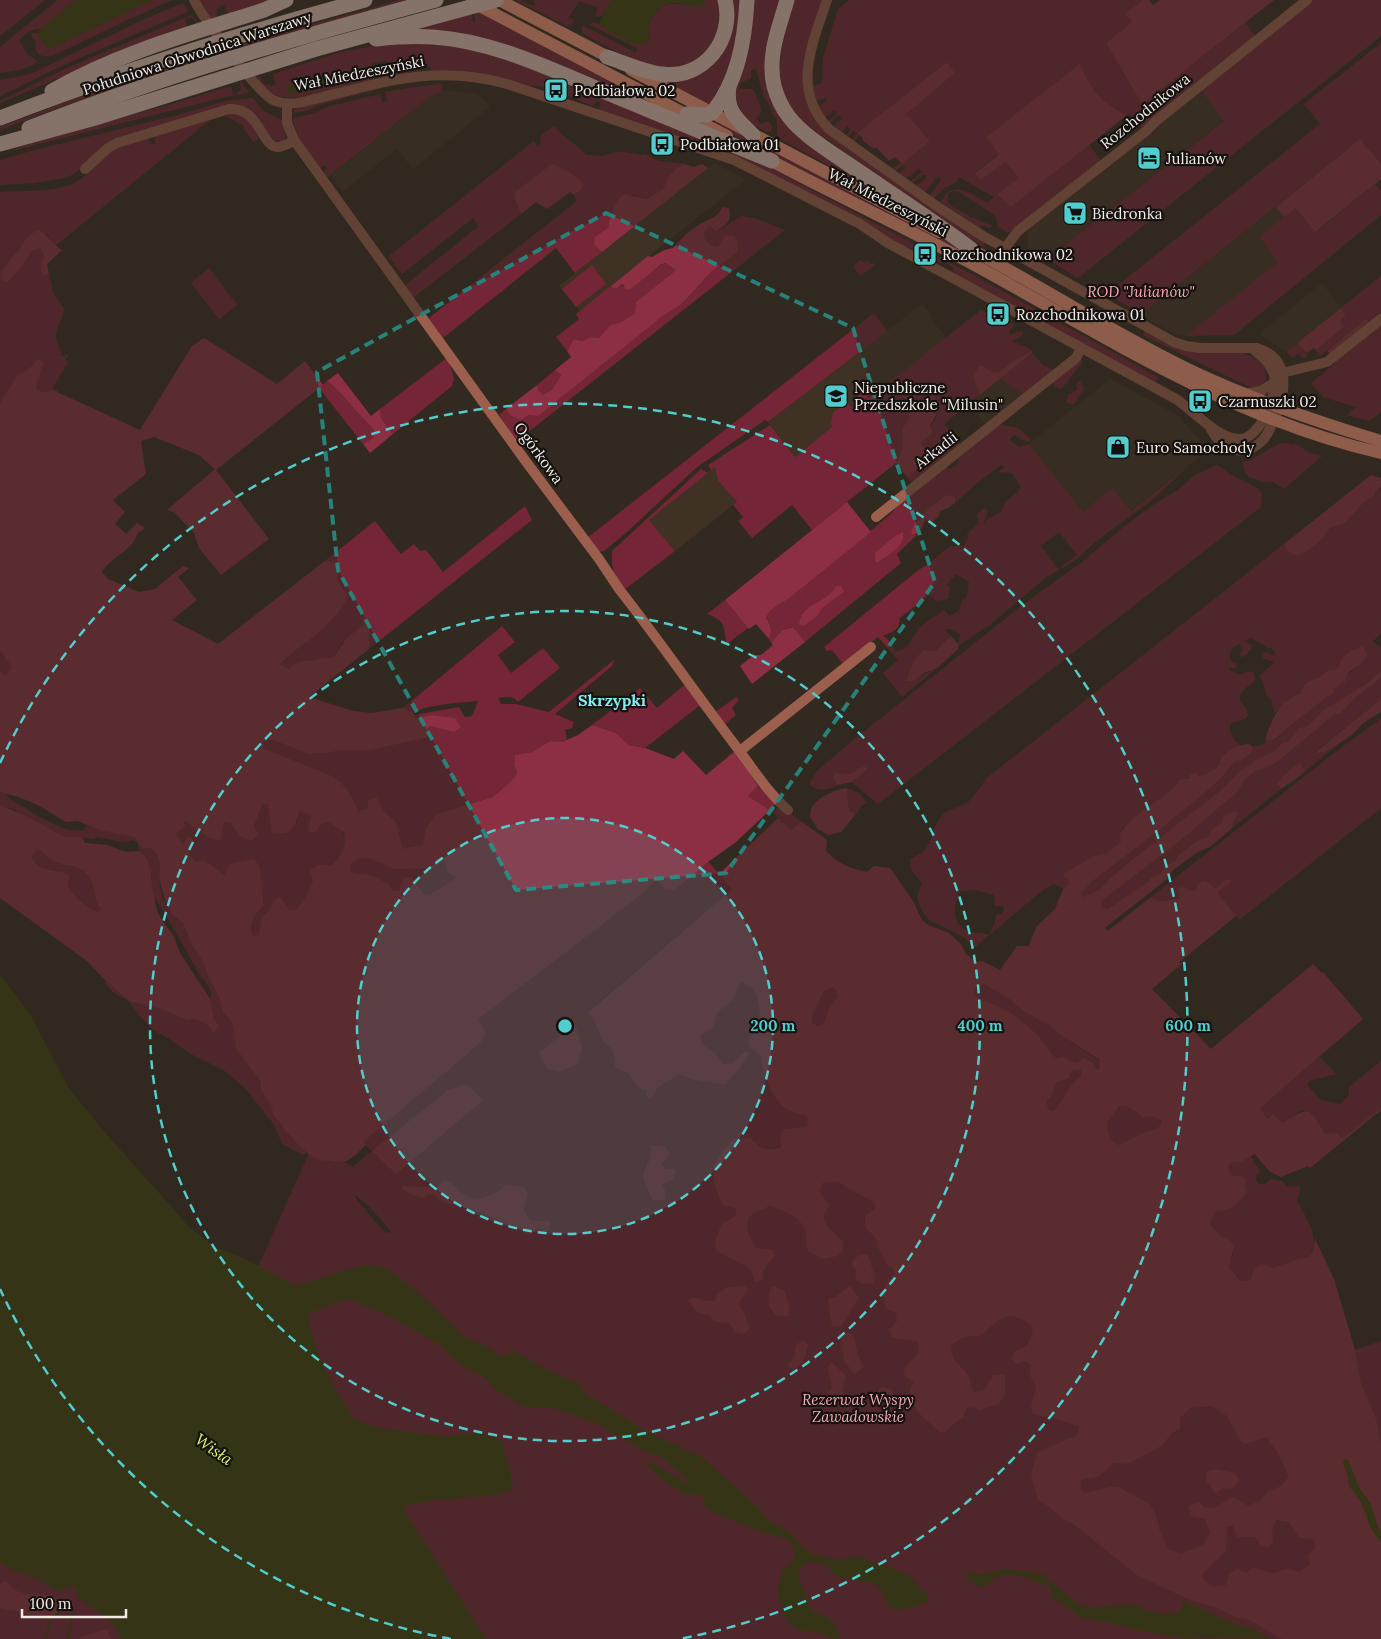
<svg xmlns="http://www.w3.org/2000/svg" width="1381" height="1639" viewBox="0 0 1381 1639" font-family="Lora,serif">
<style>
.built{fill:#3f3124}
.green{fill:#742536;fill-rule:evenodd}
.forest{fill:#8c2f43;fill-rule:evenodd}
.water{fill:#3b4109}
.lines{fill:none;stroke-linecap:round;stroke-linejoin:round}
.stream{stroke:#3b4109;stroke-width:2}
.minor{stroke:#9c5f4d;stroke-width:10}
.major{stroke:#fe9a7c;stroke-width:12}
.highway{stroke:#eccdc3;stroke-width:15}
.marked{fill:none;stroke:#26827a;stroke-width:4;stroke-dasharray:10 6;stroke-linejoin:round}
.ring{fill:none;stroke:#52cdcd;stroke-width:2.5;stroke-dasharray:9 6}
.labels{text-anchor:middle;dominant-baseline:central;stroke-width:4.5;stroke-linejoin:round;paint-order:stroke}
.street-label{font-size:15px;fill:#f1ebe6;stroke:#16120f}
.poi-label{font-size:15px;fill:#f1ebe6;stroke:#16120f;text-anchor:start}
.park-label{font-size:15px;font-style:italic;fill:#f7a8b2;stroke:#16120f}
.neighbourhood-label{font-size:16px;font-weight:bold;fill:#81eded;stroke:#16120f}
.water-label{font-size:16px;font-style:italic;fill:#ddf16e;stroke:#16120f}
.centre{fill:#52cdcd;stroke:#16120f;stroke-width:2.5}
.ring-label{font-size:15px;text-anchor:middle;font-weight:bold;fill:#52cdcd;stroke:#16120f;stroke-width:4.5;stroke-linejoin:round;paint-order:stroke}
</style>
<rect width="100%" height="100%" fill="#322920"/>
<g class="built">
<polygon points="1199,88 1224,120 1047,259 1028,247 1027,230"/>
<polygon points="441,90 476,94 485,101 490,107 413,169 397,149 343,191 331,175 432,95 435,95"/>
<polygon points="714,163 746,179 580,311 559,286"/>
<polygon points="1276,207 1284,217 1259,237 1279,262 1186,336 1178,335 1140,316"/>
<polygon points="1322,283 1341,308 1286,352 1259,334"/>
<polygon points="922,304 932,316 930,317 946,338 795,457 768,422"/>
<polygon points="999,379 1024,395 986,426 969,404"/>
<polygon points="1110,379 1179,416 1208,450 1130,511 1083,512 1029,444"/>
<polygon points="715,466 718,481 737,502 675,551 648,521"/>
</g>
<g class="green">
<polygon points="0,0 45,0 0,36"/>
<path d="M58 0H75L42 29C32 28 25 33 19 41L28 55 36 60 37 62C27 70 12 71 0 73V47Z"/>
<path d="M152 0H172L127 20 52 56C42 57 33 55 36 43L31 35 33 33H38V37L47 47 52 48Z"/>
<polygon points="200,0 272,0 227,14 228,13 224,4 217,9 216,19 213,21"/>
<polygon points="399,0 408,0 244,46 242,44"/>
<polygon points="516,0 520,0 532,6 535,5 534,0 614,0 607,6 602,16 595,17 598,8 579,1 569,17 574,21 571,25 567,26"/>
<path d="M704 0H719C721 12 722 26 717 38 715 42 710 46 707 49 673 90 619 52 582 33V25L636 53 637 48 590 25 592 22 599 24V25L629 42 650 38C649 34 648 29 649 26 652 6 672 0 689 6L705 2Z"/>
<path d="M730 0H741C737 32 734 82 709 105L654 77 705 68Z"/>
<path d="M754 0H780L772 100 896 204 836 171 818 159 780 139 777 134V121L763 94 756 69 751 70V78L739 84 740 89H752L755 93 761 109 760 114 756 118 760 124C765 122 769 120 772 126L771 131 767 132 745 121 736 111 734 88Z"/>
<path d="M794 0H823C811 38 790 81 815 119 819 125 825 130 831 136L986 241 983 246 952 229 827 139H822C763 90 778 65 794 0Z"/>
<path d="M850 0H1143L1125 14 1132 22 1106 43 1142 104 1245 23 1257 38 1143 130 1130 114 1127 115C1099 100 1093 93 1080 65L986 137 999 153 974 173 981 180 1004 161 1019 178 1011 207 1089 145 1102 162 1010 233C1007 232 1002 229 1000 228 996 225 998 219 993 214L959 192 954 191 949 193 947 201 951 206 970 216 971 219 972 217 992 226 991 228 981 225 980 227 988 233 941 202C952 178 971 194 987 203L994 197 959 177 957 182 944 188 934 199 930 195 941 180 938 176 925 192 916 186 927 178 924 174 913 183 910 182 922 172 919 169 906 179 899 174 905 168 903 165 895 171 892 169 901 163 902 164 930 141 905 114 955 73 947 62 857 133 859 135 854 142 852 140 857 133 853 131 848 138 846 136 851 129 847 126 842 133 834 126 842 118 839 115 830 123 828 121 837 114 835 110 825 117 819 106 827 101 825 98 816 101 813 86 822 83 823 58 838 9Z"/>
<polygon points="1310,0 1381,0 1381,36 1078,278 1047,259 1224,121 1199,88"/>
<polygon points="183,3 188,10 187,12 61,66 0,96 0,80 27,75 39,70 136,23"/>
<polygon points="476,10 670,112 550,62 398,31 471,13 473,22 476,21 473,11"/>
<polygon points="192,15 199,25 198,26 193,18 189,17 185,19 187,28 115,54 0,103 0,101 67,68"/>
<path d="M435 43 488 53 517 63 770 168 973 275 1158 377 1154 383 955 275 956 274 953 271V267L944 262 942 264 916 248 915 250 899 245 856 218 747 161 725 151 599 110 601 103 596 101 593 106 559 92V90L553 88 552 90 540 86H526L480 73 458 70H432L422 60 416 59 391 63 384 61 371 64 372 71 356 74 349 72 295 94 373 75 374 78 387 75C387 74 387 72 388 71 392 66 414 65 420 68L419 71C410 72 401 73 392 75 366 81 299 105 276 95 268 92 262 84 256 77L259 76 264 84 272 86 276 85 273 74 338 53 379 45Z"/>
<polygon points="1381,43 1381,164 1360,139 1142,314 1107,294 1320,124 1304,104"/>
<polygon points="210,54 212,56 58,108 0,130 0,127 68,101"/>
<polygon points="240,82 241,82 249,92 248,93 225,97 7,152 37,141 172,104 231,86 233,95 236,95 241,89"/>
<path d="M442 84V91L435 95H432L326 178 323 173 327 168 324 165 320 169C309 154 297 139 293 121L295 118 312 114 327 107 380 94 382 103 387 101 385 92 421 86Z"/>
<polygon points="376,88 378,89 319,105 306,111 292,113 297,108"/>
<path d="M251 98 254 99 263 111 282 120 286 137 283 141C268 143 265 123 256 115 252 111 247 109 242 106L124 137 74 174 64 178 35 183 0 185V160L35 150 182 114 225 101Z"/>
<polygon points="234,113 249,120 258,136 258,139 253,142 242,125 224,115"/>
<path d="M210 120 55 246 47 234 27 237 19 250 14 255 3 280 7 281 19 270 32 251 40 248 44 256 42 275 49 274 53 293 64 309C62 325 50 332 60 349L59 351H62L61 355 65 357 66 354 68 355 65 360 68 362 52 389 47 392 38 391 36 387 40 372 33 363 0 403V192C23 190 47 193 70 185 87 178 97 162 111 151 121 144 137 142 148 138L151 145 156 143 154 136Z"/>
<polygon points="716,120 977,257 975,260 726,131 714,123"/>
<path d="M554 126C562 138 577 143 586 155L601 156 616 152H625L640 155 644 154 659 161 684 164 676 169 669 176 663 189 647 199 632 195 610 217 608 228 594 245 602 252 575 273 556 248 443 338 429 318 577 201 574 195 581 190 570 172 559 168 514 197 521 214 413 298 404 286 479 226 473 218 402 274 389 256 534 141 537 146 541 143 540 136Z"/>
<polygon points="1375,184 1381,190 1381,215 1234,335 1186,336 1278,262 1259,237 1296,207 1316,232"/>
<polygon points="742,216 757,219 785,230 517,441 499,415 506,409 511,416 521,420 664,315 681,305 712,271 737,253 719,246 710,245 705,239 704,232 711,225 718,231"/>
<polygon points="861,260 864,263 868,260 870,264 874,263 875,265 860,276 853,266"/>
<polygon points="665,263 676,270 636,302 635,313 621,322 610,325 599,338 591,337 582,341 574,339 567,351 556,337 579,319 576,314 609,287 616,289"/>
<polygon points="592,265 606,284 576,307 562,289"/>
<polygon points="209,268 237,305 219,319 191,283"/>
<polygon points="1381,276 1381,316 1370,325 1365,320 1320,356 1316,350 1343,328 1341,319 1346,315 1341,308"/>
<polygon points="981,310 1004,322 1014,324 1010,329 1010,335 1020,331 1023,332 1022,336 1012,341 1030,349 1032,351 1013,361 1001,371 994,373 980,365 977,388 980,395 944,424 961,445 913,484 908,478 916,470 916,462 922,460 920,443 936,418 939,410 936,399 928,396 909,411 909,419 904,428 902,449 896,463 812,530 792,505 752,538 738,521 743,517 733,505 737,502 718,481 715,467 711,470 708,465 770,425 795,457 832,427 831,422 833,413 847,402 854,410"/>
<polygon points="874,313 887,331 768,422 765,420 696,468 628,531 604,551 598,552 587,538"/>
<polygon points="1381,322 1381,412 1369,421 1347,415 1356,407 1323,397 1311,383 1336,363 1334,361"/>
<path d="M1145 331 1177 347 1241 353C1248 355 1257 358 1262 364 1270 374 1266 388 1252 387 1247 386 1242 383 1237 381L1143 335Z"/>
<polygon points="1297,343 1307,356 1304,359 1298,353 1293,358 1286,352"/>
<polygon points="1032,353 1043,365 1054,370 1024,395 1000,379"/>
<polygon points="448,357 454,379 452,386 393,434 381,418 380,409"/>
<path d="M1079 360H1082V364C1074 370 1069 382 1061 389L1055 387 1053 382Z"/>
<polygon points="555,370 561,375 552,390 543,396 539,391 537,385"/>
<path d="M864 380 867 381 875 391 861 403C856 398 858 391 859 385Z"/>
<path d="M327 381C342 392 351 407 364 419 368 424 371 425 374 431L373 438 363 444 319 388Z"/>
<polygon points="1080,381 1084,389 1074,405 1066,402 1069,394 1077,390 1076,384"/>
<path d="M997 424 1018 428 1031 439 1028 442 1014 435 1009 440 1020 447 1029 444 1083 512 1112 488 1131 511 1188 466 1152 500 1095 542 1076 560 1062 568 1061 567 1077 555 1059 532 1041 546 1059 570 1048 576 988 626 958 646 960 634 947 628 945 630 951 636 935 651 923 650 915 659 906 681C917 681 926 672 936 669L902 697 883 673 898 660 878 637 843 664 832 650 827 651 824 647 917 571 928 564 950 546H964L968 537 967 534 979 523 977 514 985 508 988 511 983 525 988 519 1002 511 1005 502 1020 490V485L1012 473 999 472 1005 466 1001 465 977 483 955 503V497L920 520 913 535H917L897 554 901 563 805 642 792 627 782 630 771 643 769 639C773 630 771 626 766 616L778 603 787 600 892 513 899 503 946 466 949 470 959 463 958 458ZM956 574 969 582 967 597 962 600 959 611 949 616 944 610C936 616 927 621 920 627 909 638 914 647 895 652 893 644 889 640 883 636 894 631 899 631 900 618L929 595 937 601 948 599 950 587 947 584Z"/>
<path d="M1282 443 1293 445 1294 443 1310 453 1322 456 1284 489 1273 482H1264L1249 477 1245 472 1242 462C1258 459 1268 448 1282 443Z"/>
<path d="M1217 465 1231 475 1259 489 1262 495 1261 507 878 804 852 782 868 769 834 778 838 785C827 790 822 792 811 786L810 782 817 771 851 742 1021 606 1081 563 1121 529 1153 505 1178 490 1195 475Z"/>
<path d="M701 469 708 473 649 520 675 551 624 590C614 577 611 569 612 551Z"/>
<path d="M1381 488V633L1373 641 1377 645 1381 647V671L1366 684 1325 709 1307 726 1299 728 1293 736 1287 742H1283L1276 751 1258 759 1240 771 1221 790 1143 851 1110 878 1099 890 1083 897 1080 894 1094 880 1144 842 1207 791 1224 775 1235 761 1252 752 1253 747 1265 744 1266 740 1270 741 1276 739 1292 724 1327 697 1333 694 1335 688 1346 681 1348 674 1358 667H1340L1335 670 1330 669 1320 677 1315 678 1311 681 1301 693 1290 698 1274 714 1272 701 1266 694 1263 681 1259 676 1273 664 1274 662 1263 658V654L1266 652 1274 656 1275 654 1272 648H1268L1251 638 1244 641 1253 646 1245 656 1241 657 1239 654 1243 650 1240 644 1233 647 1229 655 1233 663H1237L1236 668H1229L1231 671 1240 675 1247 672H1253L1255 681C1250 685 1238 691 1240 700 1242 705 1246 707 1248 715L1245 719 1232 723 1229 729 1234 740 1241 746 1229 752 1219 765 1211 772 1179 780 1166 795 1130 821 1123 828 1121 842 1106 855 1094 856 1063 874 1069 879V884L1063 889 1054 884 1044 889 975 947 962 936 929 920 921 909 917 896 922 884 919 879 911 870 910 859C937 847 927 837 941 817 947 809 956 809 965 804 973 800 981 785 987 778L1284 544 1285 548 1345 523 1364 502 1375 495 1376 490ZM976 890 994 895 995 906H1003L1004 910 1001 914 996 915 995 922 989 935C982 933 969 933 962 928 951 918 954 902 961 891Z"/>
<polygon points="525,506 532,520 369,649 369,630 341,644 333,657 320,660 312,659 289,669 280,664 335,617 348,596 338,581 337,564 326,560 375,521 401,554 414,544 420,551 426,550 443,572"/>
<path d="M725 600 748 628 727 644C722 626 728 622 707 614Z"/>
<path d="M502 626 515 642 498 655 511 673 543 648 560 668 518 702C513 695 506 697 498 698L501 704H516L549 712 615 659 612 666 555 714 574 722 572 728 565 730 567 739 562 742 550 741 532 752 516 755 514 765 517 773 513 779 493 797 437 814 426 827 425 833 437 844 456 878 459 895 341 934 350 854 401 849 397 823 383 810 379 803 358 813 355 804 332 776 263 748V742L271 739 308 754 326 753 343 750H370L425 738 427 729 430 726 431 715 415 718 414 715 459 707 465 717 472 716 478 701C462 703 425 704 414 713L403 708Z"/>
<polygon points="0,651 12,667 6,676 0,672"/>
<path d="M1381 678V699L1313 753C1321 755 1330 749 1337 745L1300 776 1304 770 1278 787 1281 789 1231 829 1238 813 1212 829 1207 837 1197 841 1180 854 1175 861 1167 865 1162 873 1151 878 1146 883 1108 909 1101 907V901L1175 845 1238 791 1246 778 1257 770 1263 769 1276 763 1335 714H1340L1354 699Z"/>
<polygon points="688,682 703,703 645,748 629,745 616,733 592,725 640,688 657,708"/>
<polygon points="736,697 739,700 732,708 736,715 723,726 714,713"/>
<polygon points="1381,719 1381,808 1239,920 1216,891 1231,880 1227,879 1214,889 1198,884 1195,891 1192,892 1184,886 1179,899 1158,903 1151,897 1338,750"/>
<polygon points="758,786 777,803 770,810 748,796"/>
<polygon points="847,788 859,793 866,803 862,805 856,814 850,811 848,805"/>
<polygon points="0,792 6,793 8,798 24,807 39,817 63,828 69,830 77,830 82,831 88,825 100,830 122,826 159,849 161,874 159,880 162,897 172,914 183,923 191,943 203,962 211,983 216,993 221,994 249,1064 261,1082 261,1090 273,1109 272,1113 294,1140 307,1152 303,1155 282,1144 275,1126 245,1088 225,1071 189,1053 170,1039 153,1030 139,1015 129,1001 114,993 105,984 106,981 129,1001 161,1009 188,1020 196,1019 209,1026 214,1019 210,999 212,993 204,979 202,979 169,920 154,896 152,886 151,872 146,859 139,851 138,843 134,840 123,842 97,837 93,839 79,837 65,837 51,829 20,816 16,810 0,805"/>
<path d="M328 793C334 808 351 839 342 853 340 858 335 861 332 865H319L305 898 296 911 290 910 280 898 262 917 259 936H253C247 924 256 913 264 904L260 867 228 869 224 875 195 861 176 834 185 827 182 821 221 840 224 822H230L239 835 254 826 262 805 268 804 271 817 297 823 300 811 311 815 308 831 328 822 335 826Z"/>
<polygon points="781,806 802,822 791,831 773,812"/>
<path d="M694 845 732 889 588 1011 593 1018 603 1041 612 1049 614 1055 615 1068 629 1074 637 1087 647 1091 648 1098H652L658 1087 679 1075 694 1080 725 1085 745 1051 731 1064H723L715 1053 702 1044 701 1035 713 1028 717 1013 732 1001 741 982C760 987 762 1008 759 1025L762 1028 759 1032 761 1055 786 1109 808 1116V1123L889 927 1201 1292 1381 1639H0V1481L147 1516 314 1142 326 1159 341 1162H345L353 1167 372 1151 342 1121 641 895ZM575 1023 582 1047 546 1068 540 1053ZM804 1128 723 1205 750 1138C763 1149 764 1152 781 1146L780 1136ZM658 1146H664L662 1162 666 1169 662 1184 644 1168ZM444 1179C451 1181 455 1186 460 1191 476 1205 492 1196 506 1185L528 1193 524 1211 531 1220 549 1221 540 1228 536 1229 530 1236 517 1227 506 1222 458 1205 442 1201 436 1195 401 1186 437 1187ZM355 1195 372 1209 391 1232 386 1233 384 1232 356 1199Z"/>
<path d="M38 848C44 852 47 858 53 861 66 868 78 862 88 876 96 887 92 900 102 908L98 912C85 907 77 898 68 887L69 882 58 870C46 870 38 868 31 856Z"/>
<path d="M902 933 1011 1000 1023 1011 1050 1026 1062 1036 1093 1057 1119 1071 1174 1117 1160 1120 1161 1122 1158 1128 1145 1132 1119 1145C1109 1141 1108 1133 1106 1123L1119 1106C1129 1105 1136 1111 1143 1118L1150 1116 1082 1069 1081 1077C1069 1082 1064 1102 1053 1111L1048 1109 1047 1100 1051 1097 1057 1082 1069 1078 1057 1060 1044 1046 1008 1031Z"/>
<polygon points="832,987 836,990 838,998 829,1008 824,1023 818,1026 812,1022 812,1017 824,991"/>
<polygon points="1319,1057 1336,1074 1309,1081 1307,1085 1321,1100 1340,1104 1349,1095 1349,1087 1381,1061 1381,1107 1342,1139 1325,1134 1313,1114 1303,1110 1283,1122 1278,1119 1269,1119 1260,1108"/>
<path d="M1250 1155 1260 1171 1255 1179 1258 1184H1265L1271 1179 1282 1181 1287 1187 1296 1186 1301 1188 1297 1200C1305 1217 1322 1239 1309 1257L1298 1259 1273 1268 1254 1270 1250 1280 1240 1281 1229 1265 1233 1255 1231 1241 1219 1235 1210 1224 1216 1211 1245 1188 1242 1175 1232 1176 1228 1166 1232 1162 1239 1163Z"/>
<polygon points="1381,1341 1381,1442 1361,1383 1355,1350"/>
</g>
<g class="forest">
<polygon points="1143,0 1149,0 1153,5 1160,0 1274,0 1142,104 1106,43 1132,22 1125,14"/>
<polygon points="947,62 955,73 906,114 930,141 902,164 895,157 889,161 876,147 874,149 862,140 863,138 857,133"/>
<path d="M1080 64C1093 93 1099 100 1127 115L1011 207 997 194 1019 178 1005 162 981 180 974 174 999 154 986 137Z"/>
<polygon points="1360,139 1381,164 1381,179 1315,232 1296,208 1284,217 1276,207"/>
<polygon points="552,164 570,172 583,183 581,190 574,195 570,192 547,209 536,202 521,214 514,197 515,192"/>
<path d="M684 164 694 167 702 164 708 168 602 252 594 245 595 237 608 228C610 215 614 202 624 194L647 199 663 189 669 176 676 169Z"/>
<path d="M722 207 729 208C732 221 727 224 717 231L710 226 704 232 705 239 710 245 718 246 725 236H734L738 242 737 253 712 271 681 305 664 315 538 416 529 415 521 420 511 416 506 409 537 385 539 391 543 395 552 390 561 375 555 370 571 357 567 351 574 339 582 341 591 337 599 338 610 325 621 322 635 313 636 302 676 270 665 263 660 265 631 289 626 290 623 284 616 289 610 287 648 256 652 257 664 250 673 248C681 238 690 230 700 224 711 218 717 219 722 207Z"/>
<path d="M38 230C51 236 50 243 62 250L47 264 49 274 42 275 41 263 44 256 40 248 32 251 19 270 7 282 3 280 2 271 14 255 19 250 27 237Z"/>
<polygon points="1341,308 1346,315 1341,319 1343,328 1316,350 1314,348 1306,353 1297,343"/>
<polygon points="1366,319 1370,325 1331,356 1327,351"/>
<path d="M204 338 277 384 305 361 323 385 216 470 269 539 221 575 199 548 194 533 174 512 167 510 215 469 199 455 154 437 141 441 146 474 113 500 125 512 115 524 126 534 137 523 145 528 137 534C133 551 110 557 102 572L108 579 139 592 155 589 183 566 189 568 178 577 197 600 172 620 218 644 326 560 337 564 338 581 348 596C335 626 303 642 280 664L289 669 298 662 333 657 347 638 365 624 369 630V649L309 697 353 711 371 713 403 708 414 713 415 718 431 715 455 718 461 727 454 732 430 726 427 729 428 735 426 738 370 750H343L326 753 308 754 271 739 264 742 263 748 332 776C345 784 354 798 358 812L368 808V800L377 798 383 810 397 823 402 849 423 845 426 827 437 814 493 797 513 779 517 773 514 765 515 755 532 752 550 741 562 742 578 735 592 725 616 733 629 745 645 748 674 759 683 751 706 775 735 751 758 786 748 796 770 810 736 842 708 862 674 890H666L656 880 641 895 478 1019C484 1030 489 1031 480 1043L363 1142 366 1145C359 1151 349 1163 340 1162 332 1161 328 1159 320 1161 301 1151 288 1133 274 1116L272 1112 273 1109 261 1090V1082L236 1048 232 1022 223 1012 220 999 211 983 203 962 191 943 183 923 172 914 165 900 159 878C162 870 160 851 150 848 144 846 147 850 142 847 139 845 137 840 135 837L100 830 77 821 66 822 40 806 19 797 0 792V672L6 676 12 667 0 651V403L18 375C27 373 30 365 38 360L43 362 36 387 38 391 47 392 52 389 57 391V392L140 430 192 346ZM268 804 272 832C292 836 294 828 300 811L311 815 308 831 312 833 317 831 319 826 328 822 344 832C346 849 343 853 332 865H319L310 871 313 880 305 898 296 910H290L280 897 273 901 271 908 262 917 259 935 253 936C247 924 256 913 264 905L260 867 254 859 230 864 224 875 205 861H195L189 853 195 842 189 837 183 844 176 834 185 827 183 821 186 822 211 839 221 840 224 822H230L239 835 251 841 258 835 254 826 262 805ZM369 858 395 869 433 868 445 860 447 871 456 878C451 882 432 894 426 895L422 892 411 877H406L401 883 399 891H392L390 885 373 876 350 872V864L358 859Z"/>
<polygon points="1032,351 1032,353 980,395 973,376 980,365 994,373 1001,371 1013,361"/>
<path d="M338 373 371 416 380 409 381 418 393 434 370 453 363 444 373 438 374 431C371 425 368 424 364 419 351 407 342 392 327 381Z"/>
<path d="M933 395C942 407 938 414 930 425L933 432 920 443 933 459 930 463 925 462 922 460 916 462V470L908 478 896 463 902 449 903 428 909 419V411L928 396Z"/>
<path d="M1371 475 1381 478V487L1376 490 1375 495 1364 502 1345 523 1329 529C1326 536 1308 553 1299 555 1292 556 1286 550 1284 544Z"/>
<path d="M947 495 955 497V503L948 508 940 511 939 516 932 522 925 520 920 532 913 535 911 533 915 522 920 520C925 509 938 502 947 495Z"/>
<path d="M847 502 871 532 787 600C778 604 771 609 766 617 771 626 773 630 769 639L756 624 749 629 748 628 725 600Z"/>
<path d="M903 532C906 547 887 555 877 563L875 561V553L895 536Z"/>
<path d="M836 586H841L844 592 822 608 818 615 804 626 799 624C800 620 801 615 804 612 812 603 831 598 836 586Z"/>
<polygon points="793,627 805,642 752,684 740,666 754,655 761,655 773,645 771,643 782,630"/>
<polygon points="951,636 958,644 958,649 936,669 926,672 913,681 906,681 915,659 923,650 935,651"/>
<path d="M1363 646 1367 654 1363 662 1348 673 1346 681 1335 688 1333 694 1327 697 1292 724 1275 739 1270 741 1266 740C1266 734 1268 729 1271 724 1278 708 1284 700 1301 693L1305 684 1316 678 1320 677 1330 669 1335 670 1339 667C1341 654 1351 651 1363 646Z"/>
<path d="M1381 671V678L1354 699 1340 714H1335L1276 763 1263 769 1257 770 1246 778 1238 791 1228 800 1175 845 1101 901V907L1108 909 1146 883 1151 878 1161 873 1167 865 1175 861 1180 854 1197 841 1207 837 1212 829 1222 822 1223 817 1233 812H1238L1231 829 1210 847 1198 852 1173 870 1166 880 1106 927V930H1109L1151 897 1158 902 1179 899 1180 896 1178 889C1184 885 1186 888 1192 891H1195L1198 884 1205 881 1211 884 1214 889 1227 879 1232 881 1217 892 1236 916 1178 963H1183L1152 989 1211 1049 1313 964 1322 973 1323 972 1363 1019 1260 1108 1268 1119 1273 1114 1278 1119 1283 1122C1311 1106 1309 1107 1325 1134L1337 1133 1342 1139 1381 1107V1110L1310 1168 1308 1166 1281 1177 1270 1172 1255 1154 1239 1163 1232 1162 1228 1166 1232 1176 1242 1175 1246 1180 1245 1188 1247 1192C1237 1204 1232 1210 1216 1211L1210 1224 1219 1235 1231 1241 1234 1247 1229 1266 1240 1281 1250 1280 1254 1270 1261 1264 1273 1268 1298 1259 1309 1257 1313 1251 1315 1239 1334 1279 1355 1350 1361 1383 1376 1419 1381 1442V1639H1282L1250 1620 1236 1617 1218 1608 1190 1600 1137 1575 1075 1525 1062 1518 1048 1506 1038 1500 1031 1475 1037 1453 1079 1434V1427L1051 1417 1033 1414 1031 1407 1036 1388 1030 1375 1031 1365 1025 1361 1017 1364 1011 1358 1015 1351 1027 1346 1033 1333 1031 1325C1002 1305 1000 1323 978 1337 967 1333 960 1339 951 1345 952 1366 960 1362 969 1377 971 1382 970 1387 974 1392L983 1391 994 1375H1005V1394L999 1404 980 1410 973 1406 967 1407 963 1418C952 1422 952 1429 941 1433 924 1417 913 1413 910 1388L914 1383 903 1374 906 1366 919 1353 918 1342C908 1338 901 1341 892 1337L889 1330 897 1322 896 1313 886 1309C882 1292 883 1287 895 1274L894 1269 886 1264C885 1255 882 1256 879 1249 877 1247 878 1244 877 1241 872 1228 864 1236 865 1216L875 1209 874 1202C862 1195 848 1190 838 1181L822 1183 820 1192 829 1205 823 1216 826 1225 843 1242V1251L837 1256 824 1259 808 1251C806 1243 807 1237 805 1230 801 1217 782 1209 769 1206 764 1209 758 1210 754 1213 741 1221 750 1239 756 1248L773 1250 775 1255 770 1262 767 1263 766 1268 762 1271 763 1280 755 1282 751 1269 716 1251 715 1243 721 1225 737 1215 735 1208 723 1205C708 1174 710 1163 734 1139L750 1138C763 1149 764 1152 781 1147L780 1136 784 1129 807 1127 808 1122 807 1116C800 1114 791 1112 785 1108 772 1098 761 1071 761 1055L751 1048 749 1043 750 1034 759 1032 762 1028 759 1025C761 1009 760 987 741 982L732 1001 717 1013 713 1028 701 1035 702 1044 715 1053 723 1064H731L745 1051 749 1054 742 1065 725 1085 694 1080 679 1075 658 1087 652 1098H647V1091L637 1087 629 1074 615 1068 614 1055 612 1049 603 1041 593 1018 588 1012 732 889 719 874 778 818 791 830 802 822 827 840 826 851C840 865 849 868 867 872L874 866 890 868 913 901 922 920 928 925 949 933 961 944 966 954 976 962 982 961 1000 970 1017 946H1029L1031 939 1037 926 1055 909 1063 889 1069 884V879L1065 878 1063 874 1094 856 1106 854 1121 842 1120 834C1134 810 1163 803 1179 780L1189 778 1190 775 1194 773 1199 776C1206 773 1212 772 1218 766 1223 761 1217 766 1221 759 1225 751 1241 744 1249 744L1253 747 1252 752 1242 760 1235 761 1224 775 1207 791 1144 842 1094 880 1080 894 1083 897 1099 890 1110 878 1143 851 1221 790 1240 771 1258 759 1275 751 1283 742H1287L1293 736 1299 728 1307 726 1325 709 1366 684ZM984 984 1011 1000 1023 1011 1050 1026 1062 1036 1100 1060 1099 1070 1096 1069 1094 1064 1084 1058C1075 1067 1073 1062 1063 1057L1057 1059C1050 1053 1046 1045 1040 1038 1024 1021 1001 1004 978 1000L974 994 976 987ZM832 987 836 990 838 997 829 1008 824 1023 818 1026 812 1022V1017L824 991ZM1081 1069V1077C1069 1082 1064 1102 1053 1111L1048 1109 1047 1100 1051 1097 1057 1082 1069 1078 1072 1070ZM1119 1106C1129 1105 1136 1111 1143 1118L1152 1116 1160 1119 1161 1123 1158 1128 1145 1132 1119 1145C1109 1141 1108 1133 1107 1123ZM1211 1406 1227 1416 1241 1442 1246 1444 1266 1437 1278 1453 1289 1476 1281 1486 1267 1492 1261 1500 1248 1506 1233 1497C1220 1502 1221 1509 1205 1508L1198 1502 1189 1506 1191 1516 1205 1519 1210 1532 1204 1544 1181 1554 1168 1549 1159 1529 1156 1515 1149 1504 1118 1487H1110L1085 1493 1080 1489 1081 1480 1099 1476 1114 1463 1131 1462 1161 1446 1172 1433 1180 1428V1418L1190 1408ZM1276 1520 1289 1522 1299 1537 1315 1540V1548L1308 1555 1310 1565 1299 1572 1286 1569 1272 1574 1254 1567 1246 1573 1237 1569 1229 1574 1226 1585C1213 1588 1212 1588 1202 1578L1203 1573 1226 1551 1227 1527 1233 1525 1237 1537H1255L1261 1546 1269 1547 1273 1541 1272 1530Z"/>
<polygon points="1381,699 1381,712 1362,724 1353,734 1337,745 1324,752 1313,754"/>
<path d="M1300 763 1304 770 1300 776 1281 789 1277 784C1284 775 1290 769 1300 763Z"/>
<polygon points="864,766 868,769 852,782 838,785 833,778 836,773 850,774"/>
<path d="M847 788 848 805 850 811 856 814 841 832 828 835 818 829 810 817C810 817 811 809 811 809 816 798 836 789 847 788Z"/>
<path d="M0 805 26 816 65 837H82L85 843 107 845 126 852 139 851 147 859 151 872 152 886 157 911 163 922 173 935 180 953 210 999 214 1019 219 1026 213 1033 209 1026 196 1019 188 1020 161 1009 129 1001 106 981 87 961 0 898ZM38 849C44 852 47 858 53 861 66 868 78 862 88 876 97 888 92 899 101 909L98 912C85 907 77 898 68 887L69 877 68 874C52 868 40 873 31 856Z"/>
<polygon points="575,1023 582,1047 578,1064 558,1072 546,1068 539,1053"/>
<polygon points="466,1084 483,1100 396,1174 372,1151 448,1090"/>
<path d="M650 1146H664L669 1152V1156L662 1163 666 1169H676L674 1179 662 1184 666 1193 665 1199 653 1201C645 1182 637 1176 651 1158Z"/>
<path d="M444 1179C451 1181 455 1186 460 1191 476 1205 492 1196 506 1185L524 1187 528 1193 524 1211 531 1220 549 1221 551 1224 548 1231 544 1232 540 1228 536 1229 530 1236C509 1222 485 1215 461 1206 456 1204 447 1204 442 1201 436 1198 438 1195 429 1194L424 1198C416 1196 405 1194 401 1186L437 1187Z"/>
<polygon points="860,1255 868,1255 875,1277 874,1283 862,1284 855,1278 857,1271 852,1265 853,1260"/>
<path d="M745 1286 748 1290 738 1304 743 1311 750 1328 744 1334 735 1332 730 1323 716 1322 709 1315 697 1312 688 1301 692 1298C700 1298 706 1302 715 1301L717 1294 728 1287Z"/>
<path d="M772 1286 784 1290 790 1309 788 1316H777C766 1305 767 1300 772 1286Z"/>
<polygon points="850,1286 859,1298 841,1326 832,1326 828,1303 829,1298 834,1298"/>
<polygon points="847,1332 854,1336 858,1356 863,1365 862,1369 854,1374 844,1360 841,1337"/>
<path d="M805 1341 808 1344C806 1355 804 1363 795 1369L791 1368 788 1365 794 1358 796 1345 800 1342Z"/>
<polygon points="831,1362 846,1376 842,1390 844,1396 840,1405 824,1399 832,1388 828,1368"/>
<polygon points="881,1387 891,1389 894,1397 891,1402 882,1401 876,1394"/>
<polygon points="1215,1469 1235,1473 1239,1480 1233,1489 1223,1488 1216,1493 1206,1481 1206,1472"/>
<path d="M6 1581C9 1584 12 1588 15 1590 29 1598 46 1591 59 1599L55 1617 48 1619 42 1616 33 1617 21 1612 0 1608V1584Z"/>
<polygon points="107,1629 111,1639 79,1639 82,1637"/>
</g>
<g class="water">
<polygon points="75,0 152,0 52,48 48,47 38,37 39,31"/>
<path d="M614 0H704L705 4C692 11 682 0 668 4 657 7 650 15 649 26 648 30 650 34 650 38 648 47 636 45 630 42 619 38 609 31 599 25L607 6Z"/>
<polygon points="349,72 352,74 354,80 295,94 289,93 286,91 287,88 293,84"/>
<path d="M0 975 30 1014 68 1087 101 1128 190 1228 217 1248 241 1257 296 1286 363 1265H378L394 1273 419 1293 464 1337 490 1348 498 1355H508L513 1350 545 1369 581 1385 586 1394 611 1409 642 1429 703 1458 759 1508 767 1519 790 1533 810 1553 838 1559 859 1557 910 1575 923 1592H929L928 1601C915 1607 902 1613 889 1607L884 1595 874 1583 838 1577 825 1565 816 1562 808 1563 800 1568C796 1586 808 1591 810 1609 815 1613 819 1614 825 1616 833 1619 838 1631 841 1639H831L821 1633 798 1630 788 1623 782 1608 777 1590 782 1573 795 1557V1552L788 1540 748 1527 710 1511 704 1505 703 1496 684 1494 657 1476 646 1463H653L686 1483 689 1482 664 1459 642 1450 594 1422 552 1408 524 1407 496 1390 481 1374 472 1372 451 1357 443 1347 421 1334 387 1315 347 1299 310 1313 308 1316 315 1345 328 1376 353 1418 378 1428 442 1436 477 1433 502 1440 514 1489 496 1495 427 1501 402 1507 486 1639H123C116 1633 115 1626 108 1620 98 1610 87 1607 76 1595L77 1591 74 1586H70L62 1591H56L34 1577 15 1572 0 1562Z"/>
<polygon points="1345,1459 1348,1460 1360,1489 1371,1504 1378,1527 1381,1532 1381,1543 1371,1529 1361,1502 1349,1486 1348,1477 1343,1462"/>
<path d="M1005 1569 1044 1574 1047 1579C1058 1586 1071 1603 1084 1606 1096 1609 1121 1604 1134 1605 1139 1605 1144 1609 1148 1611 1155 1613 1177 1616 1181 1609 1182 1608 1183 1602 1184 1601L1234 1624 1251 1628 1271 1639 1202 1638 1183 1639 1178 1637C1152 1634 1127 1628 1102 1621L1099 1622 1080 1617 1063 1604 1052 1599 1050 1587C1025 1578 1005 1564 983 1588L971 1583 965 1577 972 1571C983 1579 994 1571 1005 1569Z"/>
</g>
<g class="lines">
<g class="stream">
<polyline points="70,1592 72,1584"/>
<path d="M46 1639 49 1623 58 1614 59 1609 69 1603C73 1613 71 1629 68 1639"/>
</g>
<g class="minor">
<path d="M194 0C204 19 256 91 273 100 285 105 295 104 307 101 377 84 434 63 507 84L734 160 860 224 888 243 1176 399C1194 411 1216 437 1238 439 1260 441 1279 393 1274 375 1270 362 1262 357 1252 348"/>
<path d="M827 0C812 45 791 90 829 129L935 205 983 236 1174 342 1186 346 1201 348H1257C1292 359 1286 394 1274 420 1271 427 1268 434 1263 440 1243 460 1220 449 1210 427"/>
<path d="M287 104V123L294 140 527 463 599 559 619 589C659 640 696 694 735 745 752 767 767 792 788 810"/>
<path d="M85 169 108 148 117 143 229 109C261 107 261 149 279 147 284 146 290 143 294 140"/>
<polyline points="1005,248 1018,231 1146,131 1156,121 1307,0"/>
<polyline points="1282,373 1327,362 1381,319"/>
<polyline points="1244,394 1261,391 1275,382"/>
<polyline points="876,517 1076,358 1081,348"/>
<polyline points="740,751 871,647"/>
</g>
<g class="major">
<polyline points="499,0 614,60"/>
<polyline points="472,2 727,136"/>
<polyline points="631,70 939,232"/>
<path d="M764 157C835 195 909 229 980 268 1109 339 1235 420 1381 453"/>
<path d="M963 245C1041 286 1116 335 1196 373 1256 401 1318 422 1381 441"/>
</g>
<g class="highway">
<path d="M787 0C779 28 767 56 774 86 777 97 782 108 789 117 804 136 828 150 848 164 889 192 931 219 971 249"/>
<path d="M376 39C395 37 414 36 433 37 493 41 548 68 603 91 659 114 715 138 772 161"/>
<path d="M607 57C625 63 643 72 662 74 704 80 735 39 725 0"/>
<path d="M729 86C725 111 737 119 753 135"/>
<path d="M52 91C118 53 192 33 264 10L286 0"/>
<path d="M687 114 706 115 712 113C738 82 745 39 747 0"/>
<path d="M0 118C119 72 242 33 365 0"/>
<path d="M29 128C162 76 299 37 436 0"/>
<polyline points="0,144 95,118 316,49 496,0"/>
</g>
</g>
<path d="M0 0H1381V1639H0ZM606 213 853 328 935 582 726 873 516 890 338 570 317 372Z" fill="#322920" fill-opacity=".55" fill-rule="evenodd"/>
<path class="marked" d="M606 213 853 328 935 582 726 873 516 890 338 570 317 372Z"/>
<circle cx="565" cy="1026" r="208" fill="#52cdcd" fill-opacity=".12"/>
<g class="ring">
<circle cx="565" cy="1026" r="208"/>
<circle cx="565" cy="1026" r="415"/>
<path d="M451 1639A623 623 0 0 1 0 1289M0 763A623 623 0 1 1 679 1639"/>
</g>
<defs>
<g id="bus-square" transform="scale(1.25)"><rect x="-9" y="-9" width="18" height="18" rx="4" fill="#52cdcd" stroke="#16120f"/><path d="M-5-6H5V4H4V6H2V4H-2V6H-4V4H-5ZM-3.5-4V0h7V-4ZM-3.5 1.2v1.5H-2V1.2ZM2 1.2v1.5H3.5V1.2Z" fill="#111"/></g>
<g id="hotel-square" transform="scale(1.25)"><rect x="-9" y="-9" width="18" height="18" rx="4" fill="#52cdcd" stroke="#16120f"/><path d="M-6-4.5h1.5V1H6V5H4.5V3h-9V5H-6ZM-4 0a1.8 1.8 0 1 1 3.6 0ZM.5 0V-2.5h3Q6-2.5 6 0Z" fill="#111"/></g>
<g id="supermarket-square" transform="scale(1.25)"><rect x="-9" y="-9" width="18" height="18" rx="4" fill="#52cdcd" stroke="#16120f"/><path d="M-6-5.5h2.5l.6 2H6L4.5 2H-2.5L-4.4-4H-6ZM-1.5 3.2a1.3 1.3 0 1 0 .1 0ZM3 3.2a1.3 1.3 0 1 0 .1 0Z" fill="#111"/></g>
<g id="school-square" transform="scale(1.25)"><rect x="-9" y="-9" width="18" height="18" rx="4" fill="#52cdcd" stroke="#16120f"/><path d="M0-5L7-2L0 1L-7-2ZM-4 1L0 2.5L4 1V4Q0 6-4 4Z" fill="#111"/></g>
<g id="shop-square" transform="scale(1.25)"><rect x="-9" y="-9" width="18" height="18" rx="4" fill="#52cdcd" stroke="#16120f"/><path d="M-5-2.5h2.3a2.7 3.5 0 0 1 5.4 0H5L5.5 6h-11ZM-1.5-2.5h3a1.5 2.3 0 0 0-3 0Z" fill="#111"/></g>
</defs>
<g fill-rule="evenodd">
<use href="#bus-square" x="556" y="90"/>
<use href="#bus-square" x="662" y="144"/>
<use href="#hotel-square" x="1149" y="158"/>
<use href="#supermarket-square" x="1075" y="213"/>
<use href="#bus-square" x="925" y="254"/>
<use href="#bus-square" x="998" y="314"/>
<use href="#school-square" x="836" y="396"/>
<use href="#bus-square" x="1200" y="401"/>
<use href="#shop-square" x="1118" y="447"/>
</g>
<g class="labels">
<g class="street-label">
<text transform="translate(197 53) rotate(-18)">Południowa Obwodnica Warszawy</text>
<text transform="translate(359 73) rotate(-11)">Wał Miedzeszyński</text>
<text transform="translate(1145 111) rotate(-39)">Rozchodnikowa</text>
<text transform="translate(888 202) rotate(27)">Wał Miedzeszyński</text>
<text transform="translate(936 450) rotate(-38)">Arkadii</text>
<text transform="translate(539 453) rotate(54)">Ogórkowa</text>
</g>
<g class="poi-label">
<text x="574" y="90">Podbiałowa 02</text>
<text x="680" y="144">Podbiałowa 01</text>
<text x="1166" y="158">Julianów</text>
<text x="1092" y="213">Biedronka</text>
<text x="942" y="254">Rozchodnikowa 02</text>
<text x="1016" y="314">Rozchodnikowa 01</text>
<text x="854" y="387">Niepubliczne<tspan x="854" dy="17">Przedszkole "Milusin"</tspan></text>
<text x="1218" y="401">Czarnuszki 02</text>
<text x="1136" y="447">Euro Samochody</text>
</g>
<g class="park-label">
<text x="1141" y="291">ROD "Julianów"</text>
<text x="858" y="1399">Rezerwat Wyspy<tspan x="858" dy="17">Zawadowskie</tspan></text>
</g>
<g class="neighbourhood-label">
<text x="612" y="700">Skrzypki</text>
</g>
<g class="water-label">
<text transform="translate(214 1449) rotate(35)">Wisła</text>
</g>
</g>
<circle cx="565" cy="1026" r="8" class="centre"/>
<g class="ring-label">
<text x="773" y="1031">200 m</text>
<text x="980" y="1031">400 m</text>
<text x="1188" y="1031">600 m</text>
</g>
<path d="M22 1609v8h104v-8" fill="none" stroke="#f1ebe6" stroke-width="2.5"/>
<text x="30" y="1609" font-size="15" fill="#f1ebe6" stroke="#16120f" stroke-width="4" paint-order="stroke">100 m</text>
</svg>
